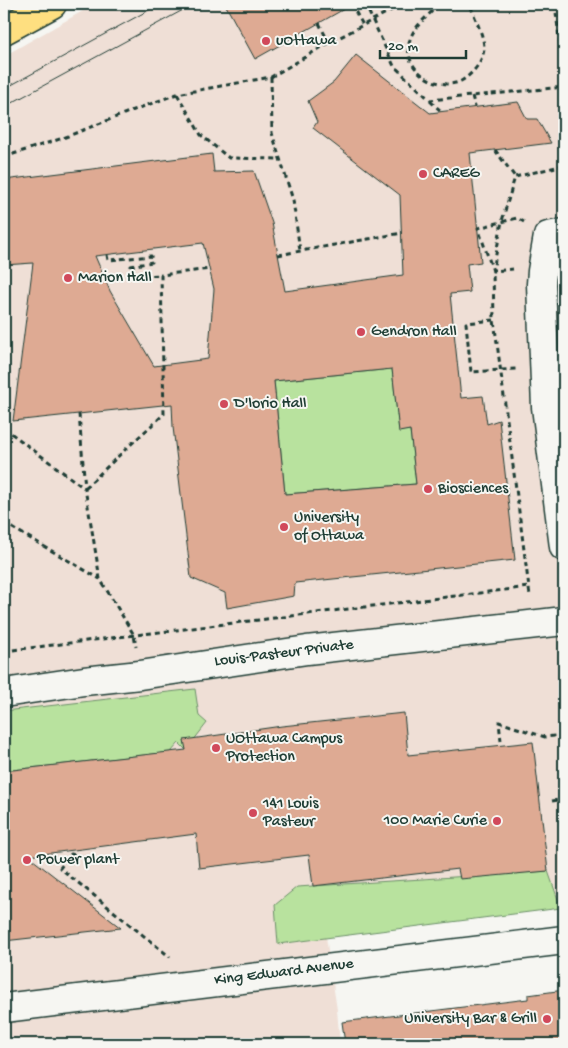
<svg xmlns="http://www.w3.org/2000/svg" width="568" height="1048" viewBox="0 0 568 1048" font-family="'Gochi Hand',sans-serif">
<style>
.built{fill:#efdfd6}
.green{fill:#b8e29e;stroke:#6c9069}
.building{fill:#deaa93;stroke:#1f3d34;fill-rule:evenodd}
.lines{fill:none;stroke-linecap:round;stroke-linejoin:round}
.street-casing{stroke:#1f3d34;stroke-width:31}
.secondary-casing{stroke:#1f3d34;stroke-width:31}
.primary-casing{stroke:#1f3d34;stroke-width:31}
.path{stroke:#1f3d34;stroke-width:3;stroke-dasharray:5 4;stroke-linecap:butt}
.street{stroke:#f6f6f2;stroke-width:28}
.secondary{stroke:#f6f6f2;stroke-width:28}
.primary{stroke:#fedf80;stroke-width:28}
.tram{stroke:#1f3d34;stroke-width:1}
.poi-dot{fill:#d1495b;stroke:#f6f6f2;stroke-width:2}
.labels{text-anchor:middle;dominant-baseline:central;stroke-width:4;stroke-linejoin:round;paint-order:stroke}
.poi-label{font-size:16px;fill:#1f3d34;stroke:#f6f6f2;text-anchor:start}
.street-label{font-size:16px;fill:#1f3d34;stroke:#f6f6f2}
</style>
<rect width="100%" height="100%" fill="#f6f6f2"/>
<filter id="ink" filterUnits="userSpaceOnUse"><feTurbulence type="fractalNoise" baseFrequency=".02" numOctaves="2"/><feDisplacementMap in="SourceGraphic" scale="10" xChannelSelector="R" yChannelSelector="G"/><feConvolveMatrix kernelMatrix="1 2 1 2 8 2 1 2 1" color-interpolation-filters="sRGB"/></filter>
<g filter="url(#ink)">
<polygon class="built" points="95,4 564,4 564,903 325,930 337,1010 340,1044 4,1044 4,56"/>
<g class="green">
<polygon points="392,369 399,431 410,430 416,484 285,494 274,381"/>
<polygon points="195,689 199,716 207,723 186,750 179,743 171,752 4,771 4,711"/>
<polygon points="548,871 561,908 278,944 275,905 297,887"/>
</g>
<g class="building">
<polygon points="225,4 353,4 255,59"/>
<path d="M356 55 430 113 518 102 527 119H537L551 143 470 153 481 262 467 264 470 292 450 294 461 398 483 396 487 424 499 420 515 560 295 583 294 596 227 608 225 593 191 578 173 427 172 404 13 421 33 263 4 265V180L212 154 214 172 254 171 272 223 285 291 403 275 400 195 313 128 317 122 308 101 334 82ZM203 243 214 289 208 359 154 366 110 291 95 256ZM392 369 399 432 410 430 416 484 285 494 274 381Z"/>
<polygon points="404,713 408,755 533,742 548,871 460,879 458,869 313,886 309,855 199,868 196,834 28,856 121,928 4,941 4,771 186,750 184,740 282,726"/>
<polygon points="564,990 564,1044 345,1044 342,1022 528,999 528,995"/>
</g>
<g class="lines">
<g class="street-casing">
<g id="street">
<polyline points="564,233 548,236 542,271 541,284 546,407 564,547"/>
<polyline points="4,693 84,681 140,675 307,650 564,621"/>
</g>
</g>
<g class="secondary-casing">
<polyline id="secondary" points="4,1008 564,940"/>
</g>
<g class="primary-casing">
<polyline id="primary" points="4,30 52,4"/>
</g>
<g class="path">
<polyline points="351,4 363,25"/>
<polyline points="365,4 394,66 430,100 564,87"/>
<path d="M438 4C428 18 413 25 409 43 403 70 438 92 461 81 467 78 474 71 478 65 481 60 484 54 484 48 484 35 474 17 470 4"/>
<polyline points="555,4 564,78"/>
<polyline points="319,23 329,43"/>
<polyline points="271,77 272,133 293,200 300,251"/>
<polyline points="177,94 201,135 229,158 280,159"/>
<polyline points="472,96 475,107"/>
<polyline points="430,101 442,112"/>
<polyline points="495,150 515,177"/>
<polyline points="4,157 63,138 134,110 177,94 271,77 329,43 403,4"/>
<polyline points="524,222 517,218 478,228 493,271 494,320 530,596"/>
<polyline points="107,255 108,260 151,256 152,262 131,266 131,277 161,275"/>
<polyline points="278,255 402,233"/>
<polyline points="513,269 493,271 502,221 515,177 564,165"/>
<polyline points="494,320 466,323 471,372 516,369"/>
<polyline points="79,414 85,488 100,579 134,635 136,647"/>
<polyline points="4,428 84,488"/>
<polyline points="85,488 129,446 164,414 161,275 210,269"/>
<polyline points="4,523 100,579"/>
<polyline points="4,651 529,587"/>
<polyline points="501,741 499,722 545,737 564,735"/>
<polyline points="552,801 564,799"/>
<polyline points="101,861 71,854 60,868 170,957"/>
</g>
<use href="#street" class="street"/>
<use href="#secondary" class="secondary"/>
<use href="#primary" class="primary"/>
<g class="tram">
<polyline points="4,89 160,4"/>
<polyline points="4,107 194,4"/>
</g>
</g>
</g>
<g class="poi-dot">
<circle cx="266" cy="41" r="5"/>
<circle cx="423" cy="174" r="5"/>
<circle cx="68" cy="278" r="5"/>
<circle cx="361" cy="332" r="5"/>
<circle cx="224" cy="404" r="5"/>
<circle cx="428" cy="489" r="5"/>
<circle cx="284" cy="527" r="5"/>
<circle cx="216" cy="748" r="5"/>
<circle cx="253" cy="813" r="5"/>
<circle cx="497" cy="821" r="5"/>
<circle cx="27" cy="860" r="5"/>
<circle cx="547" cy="1019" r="5"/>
</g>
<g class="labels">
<g class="poi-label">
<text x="276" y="41">uOttawa</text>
<text x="433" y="174">CAREG</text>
<text x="78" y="278">Marion Hall</text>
<text x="371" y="332">Gendron Hall</text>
<text x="234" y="404">D'lorio Hall</text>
<text x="438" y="489">Biosciences</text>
<text x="294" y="518">University<tspan x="294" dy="18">of Ottawa</tspan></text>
<text x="226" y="739">UOttawa Campus<tspan x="226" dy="18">Protection</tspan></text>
<text x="263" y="804">141 Louis<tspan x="263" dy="18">Pasteur</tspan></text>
<text x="487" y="821" text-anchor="end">100 Marie Curie</text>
<text x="37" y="860">Power plant</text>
<text x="537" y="1019" text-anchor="end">University Bar &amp; Grill</text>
</g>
<g class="street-label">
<text transform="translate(284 654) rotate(-7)">Louis-Pasteur Private</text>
<text transform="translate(284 973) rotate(-7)">King Edward Avenue</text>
</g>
</g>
<rect width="568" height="1048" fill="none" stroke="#f6f6f2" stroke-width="20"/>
<rect x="10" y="10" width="548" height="1028" fill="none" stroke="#1f3d34" stroke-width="2" filter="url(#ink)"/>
<path d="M380 50v8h86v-8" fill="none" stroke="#1f3d34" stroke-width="2.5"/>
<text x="388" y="50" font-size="15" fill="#1f3d34" stroke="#f6f6f2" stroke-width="4" paint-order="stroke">20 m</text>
</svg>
